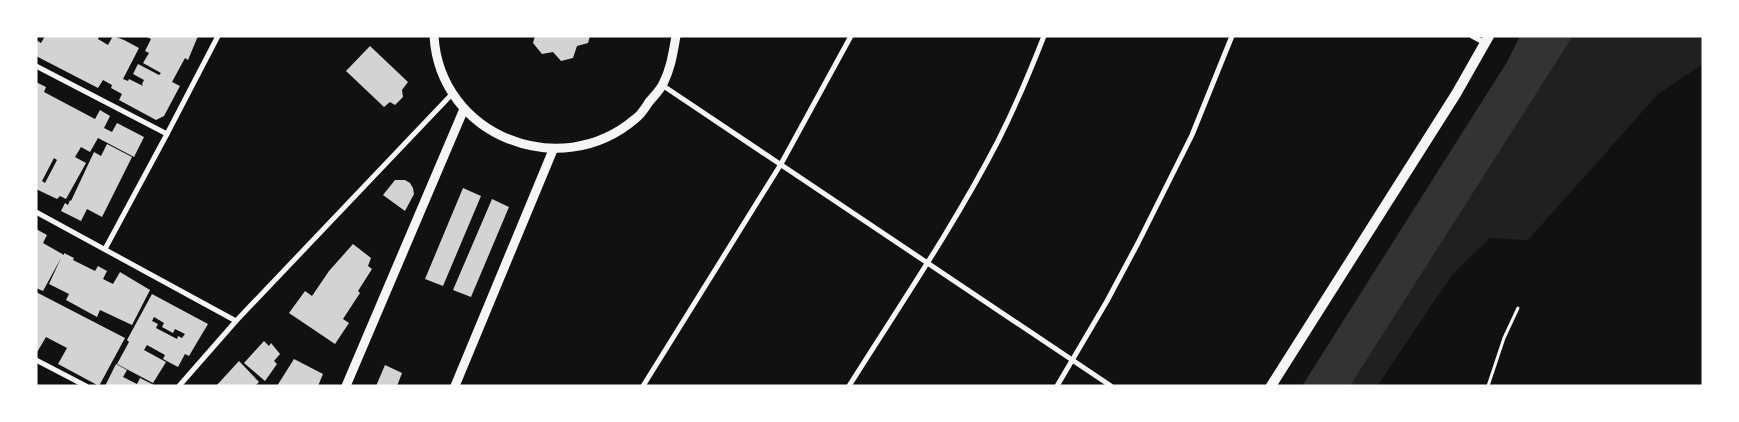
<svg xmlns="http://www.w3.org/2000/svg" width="1739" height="422" viewBox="0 0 1739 422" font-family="'DejaVu Sans',sans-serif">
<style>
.green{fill:#202020}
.water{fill:#333}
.building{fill:#d3d3d3;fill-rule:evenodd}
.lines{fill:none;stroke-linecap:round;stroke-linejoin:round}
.service{stroke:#f5f5f5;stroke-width:3}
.minor{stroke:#f5f5f5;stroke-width:5}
.tertiary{stroke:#f5f5f5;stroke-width:9}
.primary{stroke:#f5f5f5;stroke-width:10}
</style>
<rect width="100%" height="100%" fill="#111"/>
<polygon class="green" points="1573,36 1703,36 1703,64 1658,94 1528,240 1490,238 1452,275 1377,386 1350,386"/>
<polygon class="water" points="1520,36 1573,36 1350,386 1302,386 1507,62"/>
<g class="building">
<polygon points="45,36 99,36 98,39 108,45 113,36 124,40 139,48 123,79 128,81 129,79 143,86 142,84 144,80 133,74 138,64 159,75 161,73 143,63 149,53 145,51 151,39 145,36 198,36 188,60 185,58 172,82 180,86 164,116 156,120 119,100 122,94 111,88 112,85 103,80 98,88 36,56 36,40 41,43"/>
<polygon points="535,36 590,36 588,43 577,46 573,58 561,61 553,52 542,54 533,43"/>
<polygon points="370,46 408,82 402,90 403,97 395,105 390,102 384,107 346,71"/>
<path d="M36 82 46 87 44 92 95 119 100 110 110 116 104 128 112 132 117 123 144 137 134 157 98 138 90 152 81 147 75 157 86 163 66 199 60 196 57 199 36 189ZM54 158 57 160 45 183 42 181Z"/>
<polygon points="107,144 132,157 102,217 87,209 81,221 61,211 65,203 68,205 70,200 71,201 94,152 101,156"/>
<polygon points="395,180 405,180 410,183 413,188 414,194 405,211 383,195"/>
<polygon points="463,188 481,196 443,286 425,279"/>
<polygon points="492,199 509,207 471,297 453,290"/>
<polygon points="36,229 47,235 43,243 64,255 64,253 74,258 73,260 95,271 98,266 107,271 103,279 113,284 120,272 150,290 132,325 100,310 97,317 66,300 69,294 49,284 61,258 43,291 36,288"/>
<polygon points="353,244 371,258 368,266 372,269 358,291 360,293 343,319 349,323 335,344 289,313 305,291 312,296 329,271"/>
<polygon points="36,292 125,338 99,386 58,364 67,348 46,337 36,354"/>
<path d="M152 294 208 324 189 356 185 354 178 367 163 359 165 355 147 345 144 350 166 362 153 383 117 364 129 342 127 340ZM154 317 164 323 162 327 173 333 175 329 185 334 182 338 178 336 177 339 156 328 158 324 152 321Z"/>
<polygon points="264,341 269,346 271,343 280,354 274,361 277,364 265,381 244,363"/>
<polygon points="294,359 323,374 318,386 277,386"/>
<polygon points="239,361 259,382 255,386 216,386"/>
<polygon points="116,364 127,370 123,377 137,384 140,378 156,386 105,386"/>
<polygon points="385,365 402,373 397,386 376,386"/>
</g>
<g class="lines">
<polyline class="service" points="1488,386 1504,338 1518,308"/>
<g class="minor">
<polyline points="1472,36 1485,43"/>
<polyline points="36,66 167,134"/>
<polyline points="662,85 1111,386"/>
<polyline points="36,212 236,321"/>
<polyline points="105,249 167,134 218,36"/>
<polyline points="36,360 86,386"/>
<polyline points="179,386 236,321 453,93"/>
<polyline points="643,386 781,164 851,36"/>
<path d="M849 386C900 305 954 226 998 141 1015 107 1030 72 1044 36"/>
<polyline points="1057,386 1107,301 1138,243 1192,135 1232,36"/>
</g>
<g class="tertiary">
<path d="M434 36C440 136 560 183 635 119 641 115 645 108 649 102 654 96 660 90 663 84 671 68 673 53 676 36"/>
<polyline points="346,386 464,109"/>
<polyline points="455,386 553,150"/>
</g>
<polyline class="primary" points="1271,386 1456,94 1489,36"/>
</g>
<rect width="1739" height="422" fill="none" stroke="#ffffff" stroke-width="75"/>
</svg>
